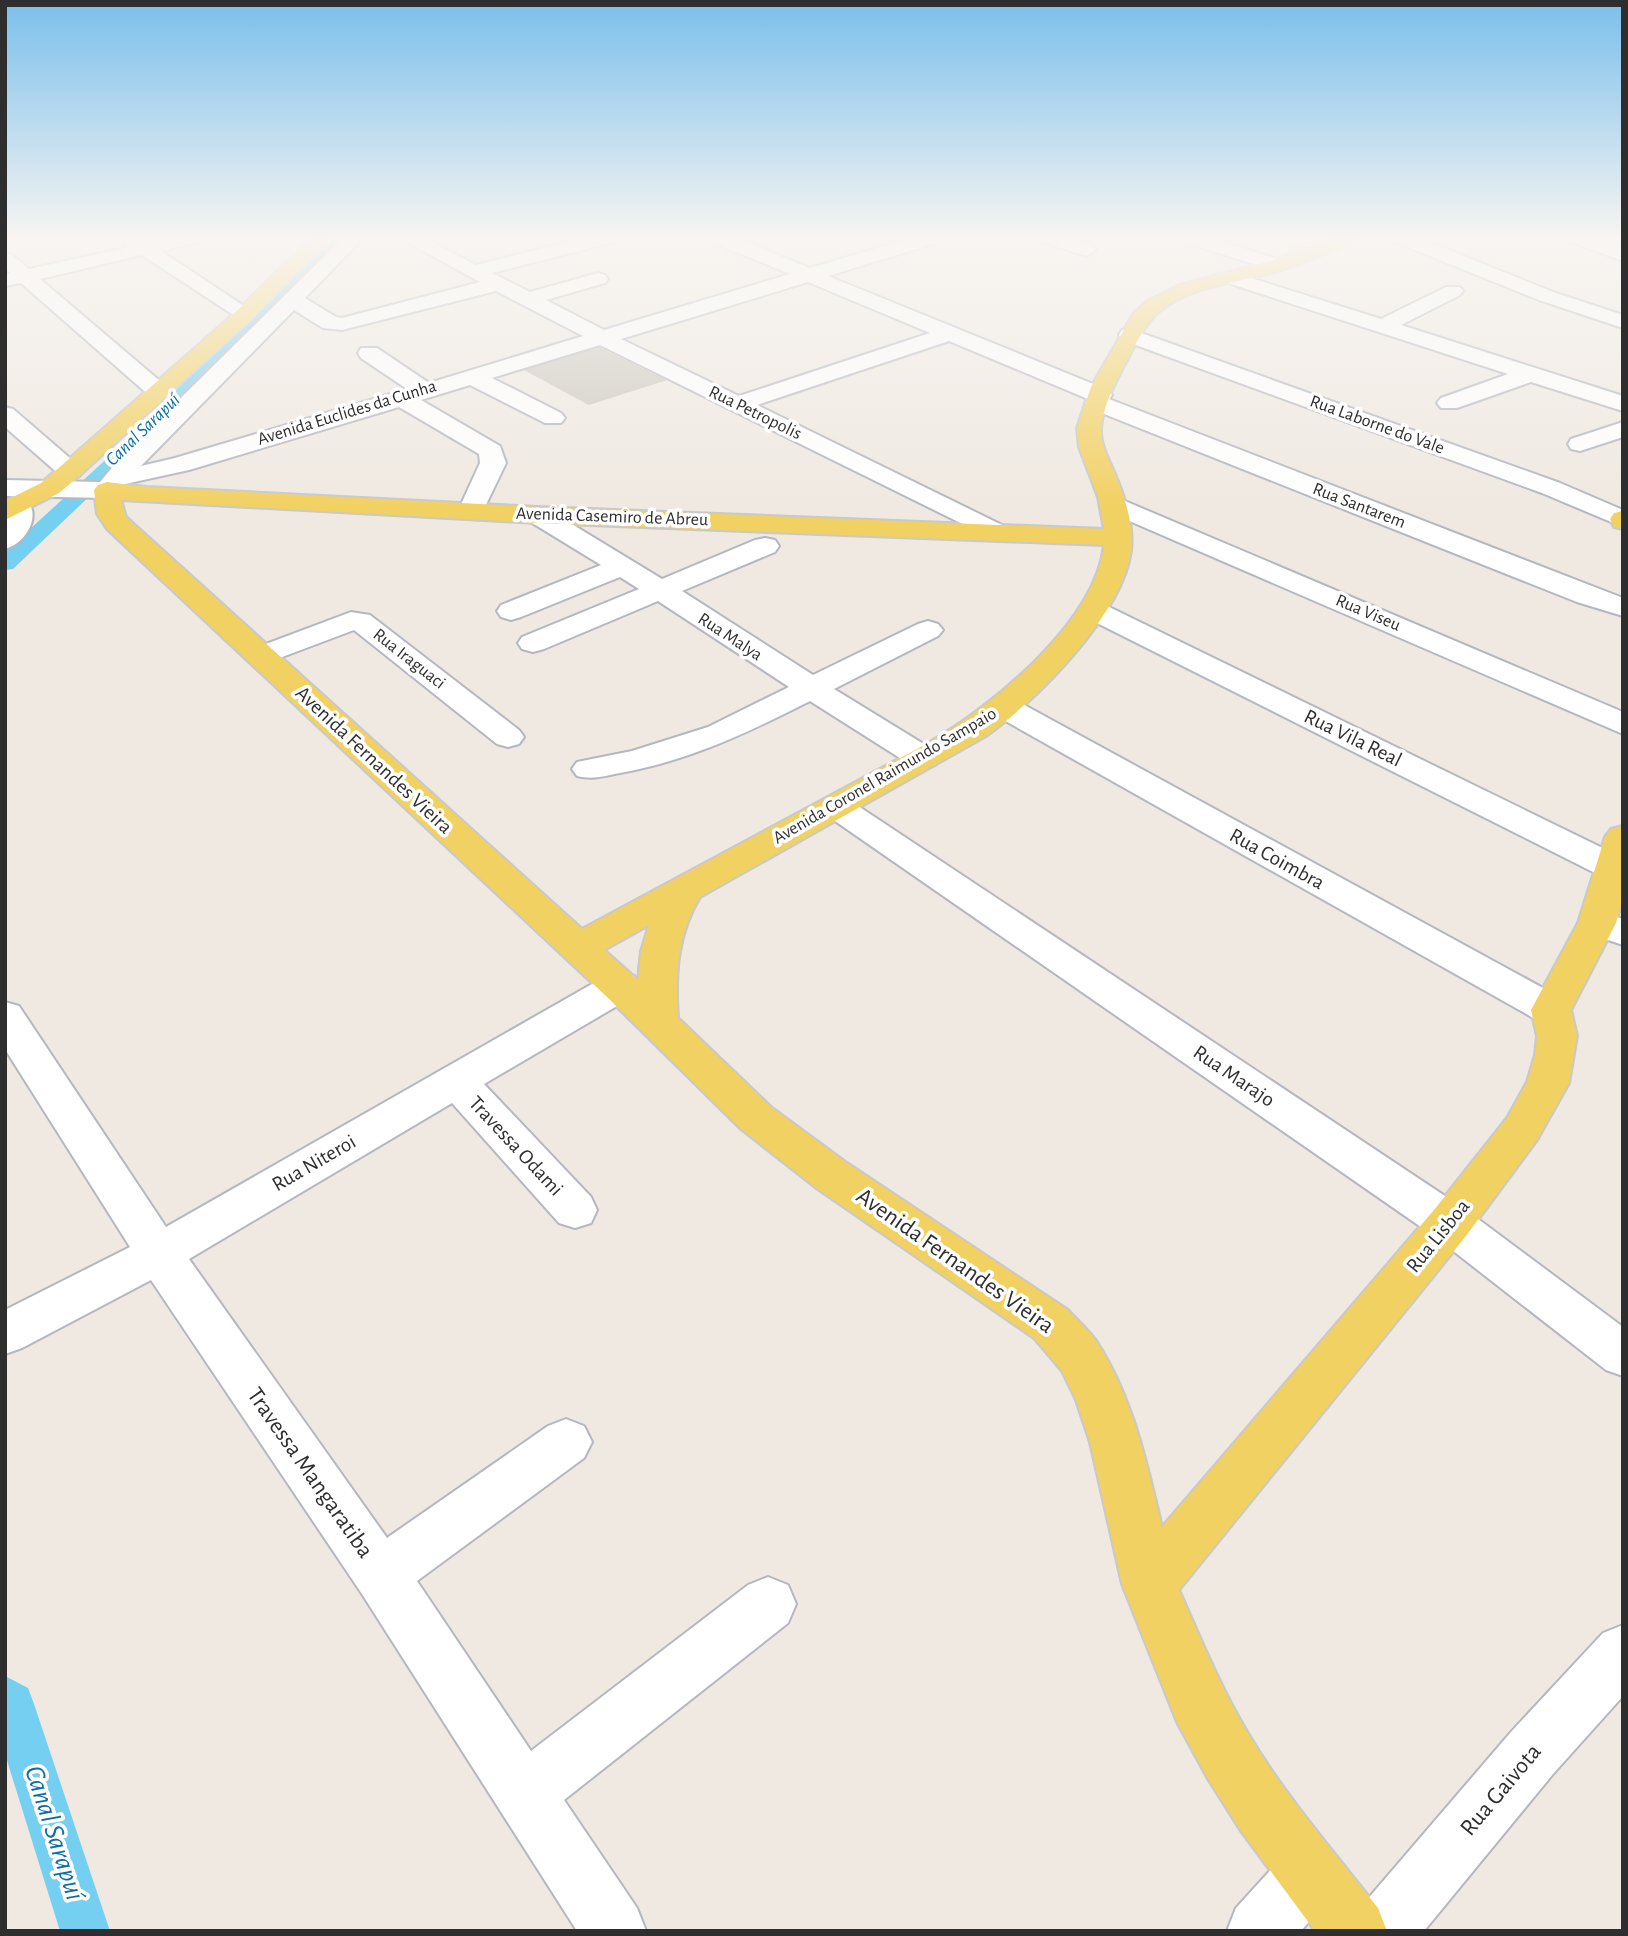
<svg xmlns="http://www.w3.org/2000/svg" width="1628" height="1936" viewBox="0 0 1628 1936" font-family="'Alegreya Sans',sans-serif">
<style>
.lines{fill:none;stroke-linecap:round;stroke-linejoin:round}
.canal{fill:#75cff0;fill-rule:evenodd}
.building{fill:#cbc7bf;stroke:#cbc5ba;stroke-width:2}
.minor-casing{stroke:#b4b7c1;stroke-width:4}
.major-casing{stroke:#c9c9c9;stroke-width:4}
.minor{fill:#fff;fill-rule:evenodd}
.major{fill:#f2d163;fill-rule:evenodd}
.labels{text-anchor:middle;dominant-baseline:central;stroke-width:7;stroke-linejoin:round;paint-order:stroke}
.far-street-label{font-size:18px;fill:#2e2e2e;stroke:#fff}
.far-water-label{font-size:19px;font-style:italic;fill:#0d6fa3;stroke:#fff}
.street-label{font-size:21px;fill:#2e2e2e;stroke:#fff}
.near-street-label{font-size:24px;fill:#2e2e2e;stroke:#fff}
.near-water-label{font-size:28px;font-style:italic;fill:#0d6fa3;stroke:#fff}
</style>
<rect width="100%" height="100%" fill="#efe9e1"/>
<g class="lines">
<g class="canal">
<polygon points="333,236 349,236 116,471 13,569 5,570 5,552 102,463"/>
<polygon points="5,1676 28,1688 34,1704 110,1931 60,1931 5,1754"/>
</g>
</g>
<polygon class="building" points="599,348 664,380 589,404 526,370"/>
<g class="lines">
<g class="minor-casing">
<g id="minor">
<polygon points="129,236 140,237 148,242 175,236 210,236 208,240 161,251 256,314 252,318 238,318 142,255 40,279 167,387 171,392 167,397 151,397 21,283 5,286 5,274 10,273 5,269 5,253 12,255 29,269 129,247 123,241"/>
<path d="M345 236H365L305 298 336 317 342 318 480 282 396 236H420L476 265 591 236H624L622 240 492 273 530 292 598 273 605 275 608 279 605 283 546 300 604 330 790 274 707 240 705 236H731L810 268 918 236H948L946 240 828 276 1108 390 1112 395 1109 399 1623 598V616L1577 602 1089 408 1085 403 1088 399 949 341 757 405 1002 525 1006 531 1002 537 993 539 600 345 492 378 561 413 565 418 561 423H545L470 385 421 400 500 446 506 463 480 517 471 519 462 517 458 511 480 463 479 454 399 407 189 470 125 484 116 495 107 498 5 496V480L100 482 121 457ZM808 282 930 333 739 396 621 339ZM496 291 583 336 429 383 377 348H361L358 353 361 358 407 389 175 458 141 466 294 310 323 328 342 330Z"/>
<polygon points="1035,236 1063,236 1093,246 1096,250 1086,256 1037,240"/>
<polygon points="1176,236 1205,236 1283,261 1286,265 1283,269 1269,269 1178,240"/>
<path d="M1279 236C1296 236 1323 233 1335 247L1325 253 1281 240Z"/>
<polygon points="1388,236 1414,236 1553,292 1623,315 1623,328 1539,300 1390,240"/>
<polygon points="1564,236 1591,236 1623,248 1623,261 1566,240"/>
<polygon points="1232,272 1381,319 1446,287 1460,287 1463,291 1460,295 1401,325 1623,396 1623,411 1531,382 1457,408 1441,408 1437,403 1441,398 1508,374 1225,282 1222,278 1225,274"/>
<polygon points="1130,329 1560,483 1623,510 1623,527 1542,493 1122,340 1119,335 1122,330"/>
<polygon points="5,407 13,409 79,466 83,471 79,476 70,479 61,476 5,427"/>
<polygon points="1623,422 1623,437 1580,451 1571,449 1568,444 1571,439"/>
<polygon points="1113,496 1623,712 1623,734 1104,510 1100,504 1104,498"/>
<path d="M19 499 28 501C41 519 24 544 5 549L6 507 10 501Z"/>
<path d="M538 507 547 509 662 579 755 540 765 538 775 540 779 546 775 552 682 591 813 675 918 624 928 621 938 624 943 630 938 636 834 689 935 751 939 758 935 765 923 768 911 765 810 701C749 732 688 761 620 773 605 776 592 780 577 776L572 769 577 762 632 751 708 727 789 687 658 601 544 649 533 652 522 649 518 643 522 637 639 589 620 577 521 617 511 620 501 617 497 611 501 605 601 565 529 521 525 515 529 509Z"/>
<polygon points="1093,601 1103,604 1623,858 1623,876 1612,878 1599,875 1083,616 1079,610 1083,604"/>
<polygon points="351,612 370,615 519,730 524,737 519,744 508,747 497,744 354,630 261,665 250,662 246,656 250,650"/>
<polygon points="1004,698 1015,700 1565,1000 1571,1010 1565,1020 1551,1024 1537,1020 993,714 988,707 993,700"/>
<polygon points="837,797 849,800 1466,1210 1623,1327 1623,1376 1606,1370 1434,1236 825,814 820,807 825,800"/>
<polygon points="1597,911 1623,919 1623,945 1584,932 1578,923 1584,914"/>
<polygon points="620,973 634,976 639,986 634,996 484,1084 591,1197 597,1210 591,1223 575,1228 559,1223 452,1103 189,1259 387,1538 548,1426 566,1419 584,1426 592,1442 584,1458 417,1581 531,1751 748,1585 768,1577 788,1585 796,1604 788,1623 564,1800 637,1908 646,1931 577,1931 362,1594 151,1280 22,1348 5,1354 5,1310 130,1247 5,1049 5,1002 19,1006 166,1227 606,976"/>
<polygon points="1623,1625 1623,1696 1553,1774 1424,1931 1351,1931 1360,1908 1511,1732 1603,1633"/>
<polygon points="1310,1842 1332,1851 1341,1873 1332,1895 1301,1931 1227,1931 1236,1908 1288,1851"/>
</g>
</g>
<g class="major-casing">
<g id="major">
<polygon points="313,236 333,236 252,318 79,476 59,493 5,520 5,501 41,483 61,466 238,310"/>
<path d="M1334 236H1362L1360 240C1335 249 1311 261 1285 269 1245 283 1195 283 1160 311 1144 324 1135 346 1125 364 1115 383 1103 406 1101 428 1100 444 1109 460 1115 474 1125 498 1134 524 1131 551 1122 615 1037 700 986 736L700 897C677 935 675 975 678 1018L771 1107 847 1163 1068 1310C1077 1320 1089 1330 1097 1342 1133 1398 1147 1464 1162 1527L1434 1210 1507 1118 1527 1082 1535 1055 1537 1036 1531 1010 1578 923 1605 837 1611 829 1623 826V898L1616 923 1571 1010 1577 1036 1569 1083 1537 1140 1466 1236 1179 1590C1201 1639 1221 1689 1249 1735 1286 1797 1334 1852 1378 1908L1387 1931H1315L1241 1831 1208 1779 1177 1722 1122 1584 1090 1442 1076 1400 1062 1371 1034 1338 815 1187 741 1129 606 996 107 529 97 514 94 490 98 485 107 482 147 487 538 507 1104 529 1098 497 1079 447 1077 428 1091 387 1133 314 1146 302 1179 285 1271 261ZM121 500 538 523 1104 545C1096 622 992 706 930 742L582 929 126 517ZM649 925 641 951 638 980 604 950Z"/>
<polygon points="1623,511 1623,529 1614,527 1610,519 1614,513"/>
</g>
</g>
<use href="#minor" class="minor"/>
<use href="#major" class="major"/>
</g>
<linearGradient id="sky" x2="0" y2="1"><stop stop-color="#7abfeb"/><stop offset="0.47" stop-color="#f8f5f2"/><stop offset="1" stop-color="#f8f5f2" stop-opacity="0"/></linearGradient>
<rect width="1628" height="507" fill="url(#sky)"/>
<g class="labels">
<g class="far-street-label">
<text transform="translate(347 413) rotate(-17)">Avenida Euclides da Cunha</text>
<text transform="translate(755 413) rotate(26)">Rua Petropolis</text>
<text transform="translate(1377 425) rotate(20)">Rua Laborne do Vale</text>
<text transform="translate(1359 506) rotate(21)">Rua Santarem</text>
<text transform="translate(612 517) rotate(2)">Avenida Casemiro de Abreu</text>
<text transform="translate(1368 613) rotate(23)">Rua Viseu</text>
<text transform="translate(730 637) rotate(33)">Rua Malya</text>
<text transform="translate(409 659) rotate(38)">Rua Iraguaci</text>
<text transform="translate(885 776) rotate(-30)">Avenida Coronel Raimundo Sampaio</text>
</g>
<g class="far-water-label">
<text transform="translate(143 430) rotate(-44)">Canal Sarapuí</text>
</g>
<g class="street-label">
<text transform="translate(1353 738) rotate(26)">Rua Vila Real</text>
<text transform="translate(374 760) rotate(43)">Avenida Fernandes Vieira</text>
<text transform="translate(1277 859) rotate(29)">Rua Coimbra</text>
<text transform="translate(1234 1076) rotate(34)">Rua Marajo</text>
<text transform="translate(516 1146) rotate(47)">Travessa Odami</text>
<text transform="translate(314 1163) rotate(-30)">Rua Niteroi</text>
<text transform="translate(1438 1236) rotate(-51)">Rua Lisboa</text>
</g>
<g class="near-street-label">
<text transform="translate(955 1261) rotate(35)">Avenida Fernandes Vieira</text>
<text transform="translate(310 1473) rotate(55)">Travessa Mangaratiba</text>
<text transform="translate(1501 1790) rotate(-50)">Rua Gaivota</text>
</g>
<g class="near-water-label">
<text transform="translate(54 1833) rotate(72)">Canal Sarapuí</text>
</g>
</g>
<rect width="1628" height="1936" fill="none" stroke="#2e2e2e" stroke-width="14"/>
</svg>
